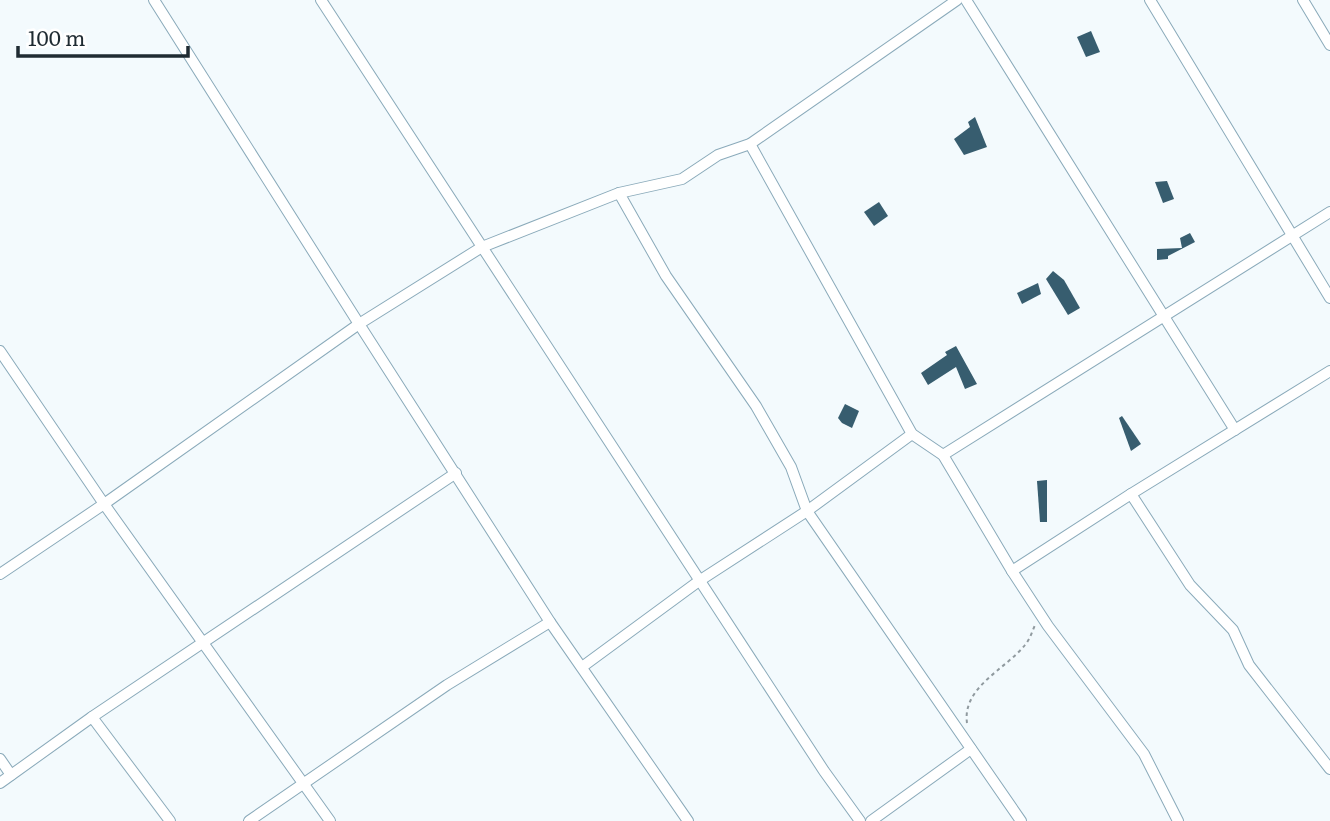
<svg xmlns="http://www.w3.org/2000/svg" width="1330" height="821" viewBox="0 0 1330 821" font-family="Literata,serif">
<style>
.building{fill:#375d6f}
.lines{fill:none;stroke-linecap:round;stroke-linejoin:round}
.street-casing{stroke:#8aaaba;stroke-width:12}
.path{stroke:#909a9f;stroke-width:2;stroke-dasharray:3.5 3.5;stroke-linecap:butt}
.street{stroke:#fff;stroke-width:10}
</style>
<rect width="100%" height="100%" fill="#f3fafd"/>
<g class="building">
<polygon points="1091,31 1100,52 1086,57 1077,37"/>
<polygon points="975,117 987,147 964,155 954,139 970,127 968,122"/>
<polygon points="1167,181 1174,199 1163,203 1155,182"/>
<polygon points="879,202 888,216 874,226 864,212"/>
<polygon points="1190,233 1195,242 1168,256 1168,259 1157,260 1157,249 1182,248 1180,238"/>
<polygon points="1053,271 1064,280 1080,308 1068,315 1046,279"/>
<polygon points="1038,283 1041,294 1022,304 1017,293"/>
<polygon points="956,346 977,384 965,389 956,367 928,385 921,373 947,355 945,352"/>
<polygon points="845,404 859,411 852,428 842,423 838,418"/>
<polygon points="1122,416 1141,444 1131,451 1119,418"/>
<polygon points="1047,480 1047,522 1040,522 1037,481"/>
</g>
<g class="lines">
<g class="street-casing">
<g id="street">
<polyline points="321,0 824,771 860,821"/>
<polyline points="966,0 1235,430"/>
<polyline points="1150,0 1330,298"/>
<polyline points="1303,0 1330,45"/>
<polyline points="750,144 912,434 943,455 1012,571 1048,626 1144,754 1178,821"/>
<polyline points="619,193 666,276 756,406 791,467 807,511 1021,821"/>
<polyline points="0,351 104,504 330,821"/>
<polyline points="943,455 1330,212"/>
<polyline points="1131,494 1330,371"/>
<polyline points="1012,571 1131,494 1190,585 1233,630 1249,665 1330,769"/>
<polyline points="0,574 104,504 359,324 154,0"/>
<polyline points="582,667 699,581 807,511 912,434"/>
<polyline points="92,717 170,821"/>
<polyline points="0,759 11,775"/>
<polyline points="0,783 92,717 456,473"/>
<polyline points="249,821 447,685 550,622"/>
<polyline points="688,821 550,622 359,324 482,247 619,193 682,179 718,155 750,144 957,0"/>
<polyline points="871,821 971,749"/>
</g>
</g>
<path class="path" d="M967 723C962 687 1006 669 1025 645 1030 639 1032 632 1035 625"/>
<use href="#street" class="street"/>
</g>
<path d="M18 46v10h170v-10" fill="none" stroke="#1f2b32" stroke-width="3.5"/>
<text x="28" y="46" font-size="21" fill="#1f2b32" stroke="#ffffff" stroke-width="5" paint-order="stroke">100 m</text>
</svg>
